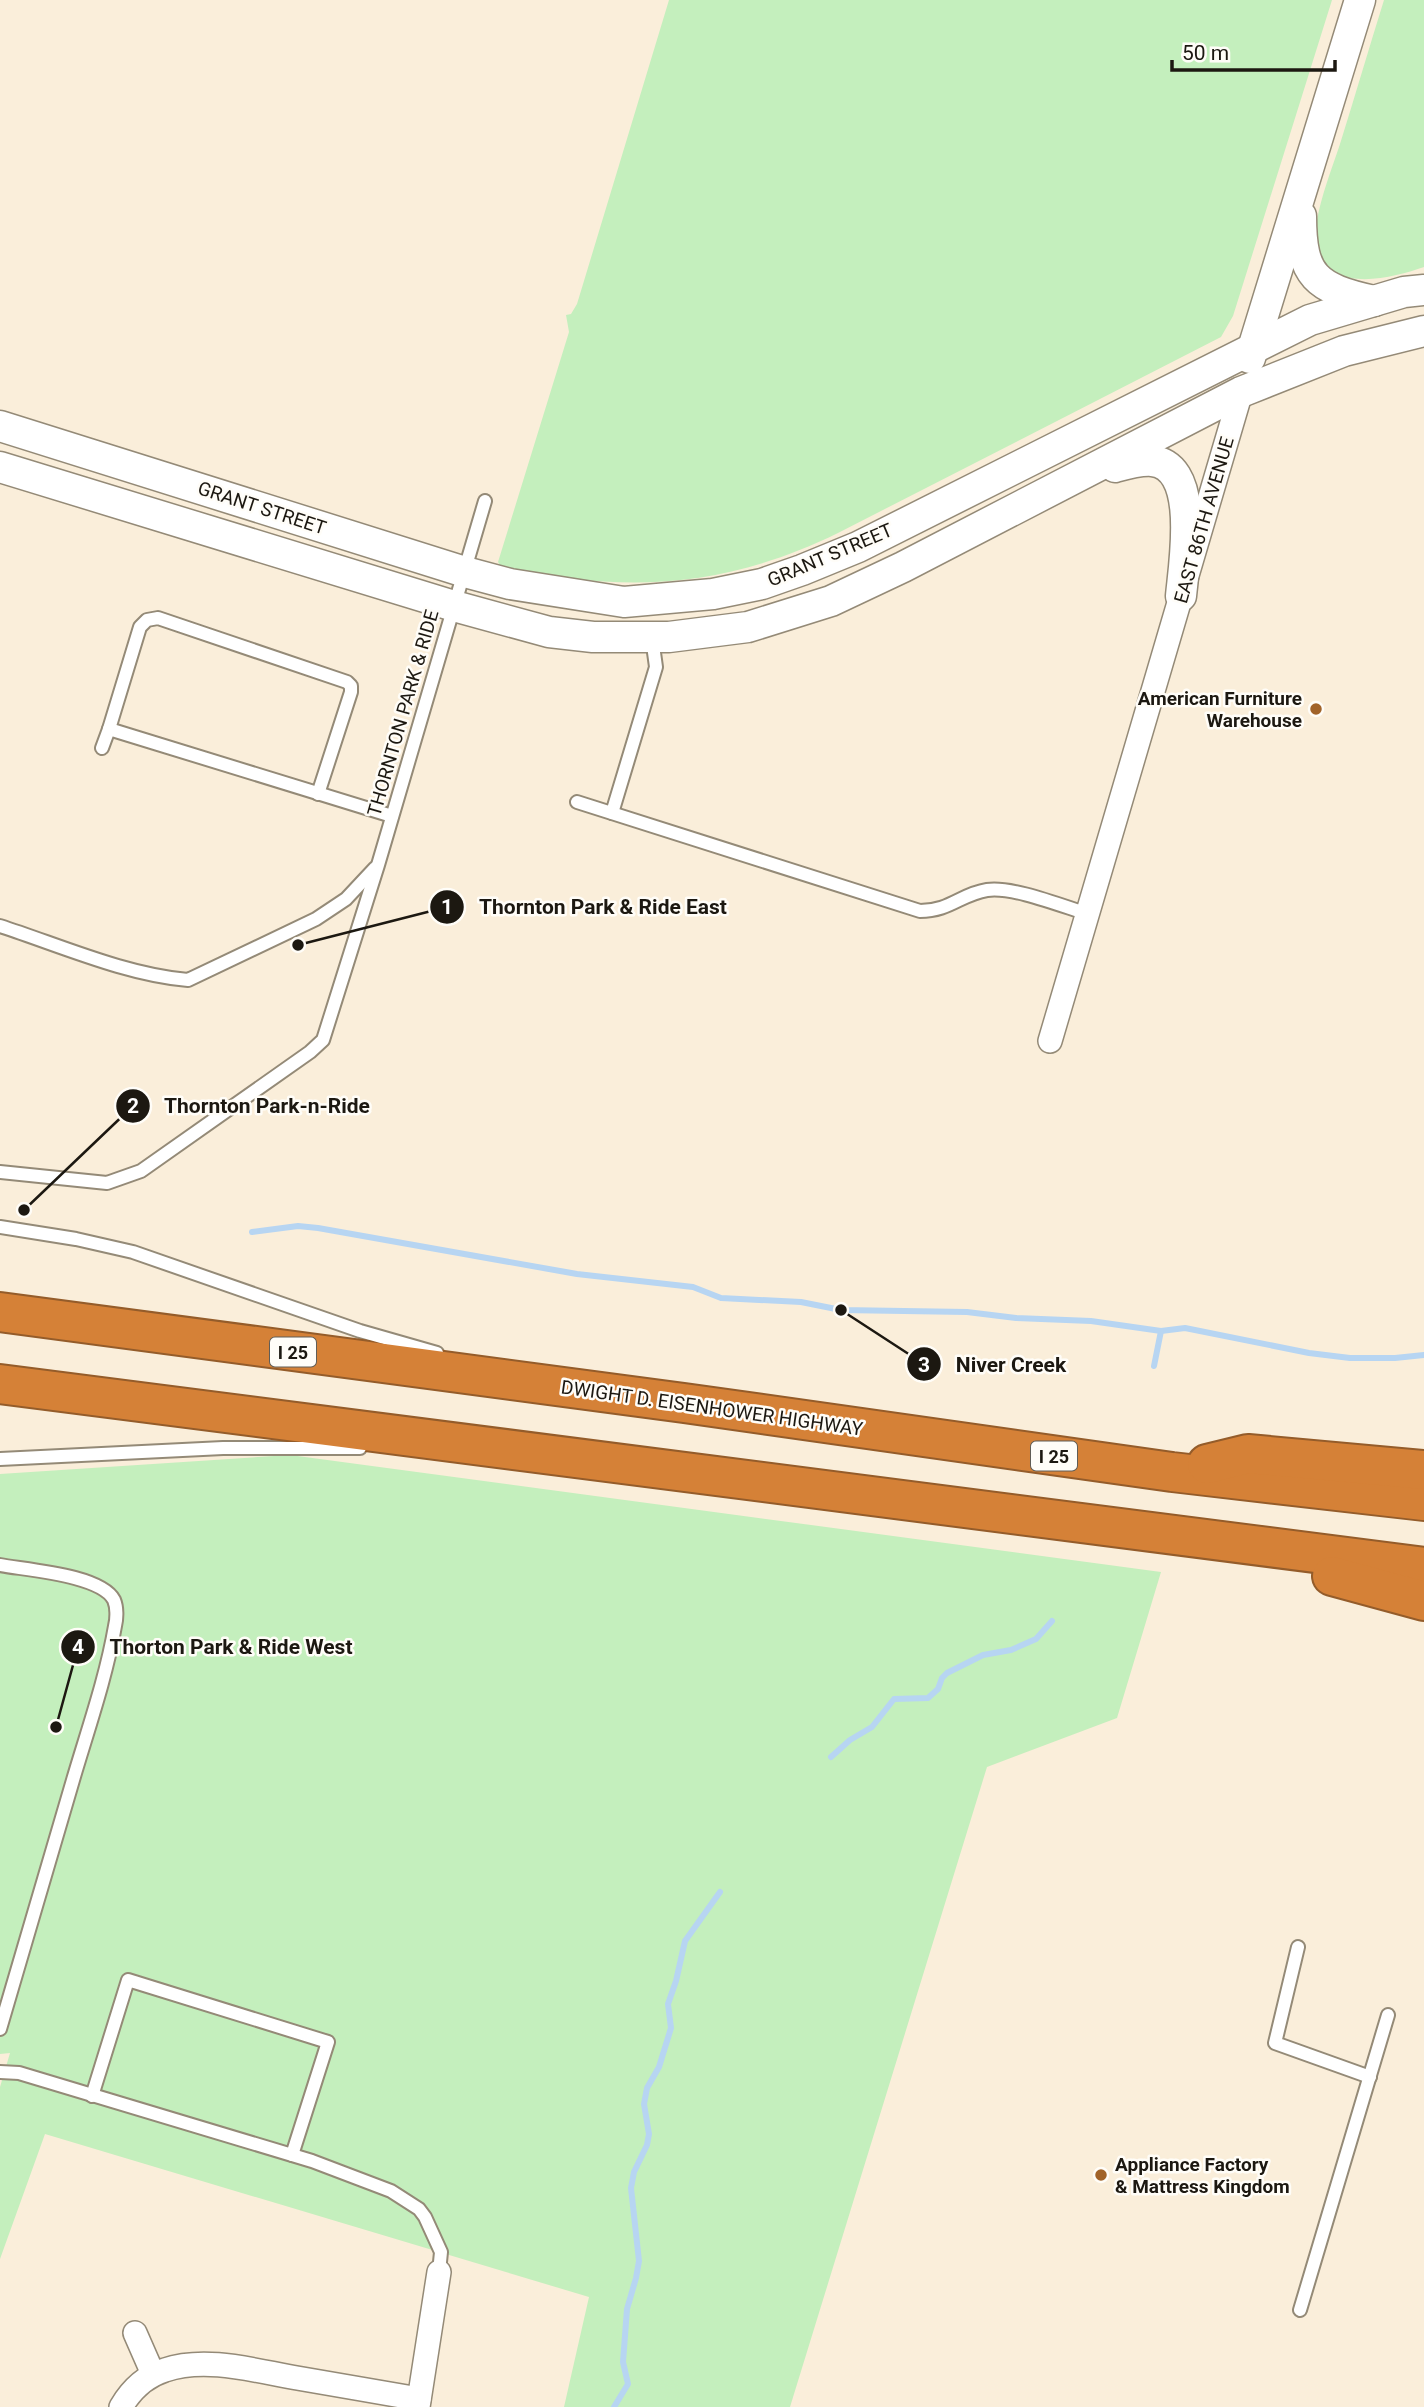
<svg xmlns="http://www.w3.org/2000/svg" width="1424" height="2407" viewBox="0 0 1424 2407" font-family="Roboto,sans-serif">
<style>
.green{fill:#c4efbd}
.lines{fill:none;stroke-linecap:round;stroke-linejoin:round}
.stream{stroke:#b7d5f2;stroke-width:6}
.service-casing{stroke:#948a77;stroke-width:16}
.minor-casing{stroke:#948a77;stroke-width:26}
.tertiary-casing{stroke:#948a77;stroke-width:33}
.motorway-casing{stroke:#945c2a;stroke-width:42}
.service{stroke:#fff;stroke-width:12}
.minor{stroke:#fff;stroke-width:23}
.tertiary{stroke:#fff;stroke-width:30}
.motorway{stroke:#d58137;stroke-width:38}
.poi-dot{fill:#a16329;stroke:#fffdf8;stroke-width:2.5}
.labels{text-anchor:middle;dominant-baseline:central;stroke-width:5;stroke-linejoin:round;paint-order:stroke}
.shield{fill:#fffdf8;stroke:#605d56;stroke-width:2}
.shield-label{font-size:18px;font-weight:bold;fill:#1c1811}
.street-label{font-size:19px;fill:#1c1811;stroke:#fffdf8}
.poi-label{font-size:19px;font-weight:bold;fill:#1c1811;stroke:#fffdf8;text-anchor:end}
.leader{fill:none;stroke:#1c1811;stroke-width:2.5}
.callout-dot{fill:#1c1811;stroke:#fffdf8;stroke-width:2.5}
.mark-label{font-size:21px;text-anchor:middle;font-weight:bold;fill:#fff}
.callout-label{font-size:21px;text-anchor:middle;font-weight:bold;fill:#1c1811;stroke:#fffdf8;stroke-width:5;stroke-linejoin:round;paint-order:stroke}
</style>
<rect width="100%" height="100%" fill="#faeeda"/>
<g class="green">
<path d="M669 0H1332L1233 316 1221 337 838 533C723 589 626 593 501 567L498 562 569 332 566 315 571 314 577 304Z"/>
<path d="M1384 0H1424V267C1392 278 1329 295 1317 247 1310 223 1332 169 1340 144 1355 96 1369 48 1384 0Z"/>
<polygon points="290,1455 1161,1572 1117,1718 987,1767 790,2407 564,2407 589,2297 45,2134 0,2259 0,2087 10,2053 0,2054 0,1474"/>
</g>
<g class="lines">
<g class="stream">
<polyline points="252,1232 298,1226 318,1228 577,1274 693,1287 721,1298 801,1302 841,1310 967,1312 1016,1318 1091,1321 1161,1331 1185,1328 1309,1353 1350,1358 1395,1358 1424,1355"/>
<polyline points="1154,1366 1161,1331"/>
<polyline points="831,1757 850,1740 872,1727 894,1699 928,1698 938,1689 942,1678 947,1673 983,1655 1011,1650 1036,1639 1052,1621"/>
<polyline points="614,2407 628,2384 623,2362 627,2309 636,2278 639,2261 631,2188 634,2172 647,2145 649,2134 644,2104 647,2088 659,2067 671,2028 668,2004 676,1981 685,1941 720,1892"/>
</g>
<g class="service-casing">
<g id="service">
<polyline points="109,729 140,627 147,620 158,618 347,682 351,686 351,692 318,794"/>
<polyline points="102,748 109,729 392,816"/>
<path d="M577 802 920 911C950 911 961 894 987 890 1012 886 1062 906 1088 914"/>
<polyline points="612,813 656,667 652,638"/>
<path d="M0 926C59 945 126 975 188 980L316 919 346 899 375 868"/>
<polyline points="0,1172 107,1183 141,1171 310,1052 323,1040 378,865 485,501"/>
<polyline points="0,1227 76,1239 133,1252 360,1331 437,1353"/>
<polyline points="0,1459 223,1448 360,1448"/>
<path d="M0 1565C27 1570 101 1575 114 1600 117 1607 117 1618 115 1626 106 1678 88 1729 73 1780 49 1863 25 1946 0 2029"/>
<polyline points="1298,1947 1275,2043 1370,2077"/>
<polyline points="0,2072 19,2073 312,2161 391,2191 419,2209 425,2217 441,2252 439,2272"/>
<polyline points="92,2096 128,1980 328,2042 292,2155"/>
<polyline points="1300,2310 1388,2015"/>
</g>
</g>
<g class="minor-casing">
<g id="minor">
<polyline points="1050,1041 1241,392"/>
<polyline points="135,2333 153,2374"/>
<path d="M121 2407C131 2390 146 2376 165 2370 206 2356 256 2371 297 2378 338 2385 378 2392 419 2399"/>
<polyline points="418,2407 439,2272"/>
</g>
</g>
<g class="tertiary-casing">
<g id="tertiary">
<path d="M1301 216C1301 277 1316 288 1374 301"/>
<polyline points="1250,358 1360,0"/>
<polyline points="0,426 465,572 510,584 624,602 713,594 762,584 802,570 858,547 1310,320 1404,292 1424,290"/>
<polyline points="0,467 454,606 549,632 593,637 669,637 748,627 831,601 903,567 1241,392 1344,351 1424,331"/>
<path d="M1115 467C1126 464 1140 460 1152 461 1201 465 1184 563 1181 596"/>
</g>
</g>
<g class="motorway-casing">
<g id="motorway">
<polyline points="0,1312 684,1403 1172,1472 1424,1501"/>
<polyline points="0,1384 1424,1567"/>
<polyline points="1207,1464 1248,1454 1424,1470"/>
<polyline points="1332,1576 1424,1601"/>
</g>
</g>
<use href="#service" class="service"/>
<use href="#minor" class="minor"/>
<use href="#tertiary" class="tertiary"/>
<use href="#motorway" class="motorway"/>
</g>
<g class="poi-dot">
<circle cx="1316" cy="709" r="7"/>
<circle cx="1101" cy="2175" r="7"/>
</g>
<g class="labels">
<g class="shield">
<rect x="270" y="1337.5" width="46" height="29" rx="5"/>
<rect x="1031" y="1441.5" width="46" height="29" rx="5"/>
</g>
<g class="shield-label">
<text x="293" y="1352">I 25</text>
<text x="1054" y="1456">I 25</text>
</g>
<g class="street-label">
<text transform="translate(262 508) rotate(18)">GRANT STREET</text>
<text transform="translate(1204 520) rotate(-74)">EAST 86TH AVENUE</text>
<text transform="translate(830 555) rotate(-23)">GRANT STREET</text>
<text transform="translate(403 713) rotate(-74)">THORNTON PARK &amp; RIDE</text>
<text transform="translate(712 1408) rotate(8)">DWIGHT D. EISENHOWER HIGHWAY</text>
</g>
<g class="poi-label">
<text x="1302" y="698">American Furniture<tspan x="1302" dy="22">Warehouse</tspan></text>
<text x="1115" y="2164" text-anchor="start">Appliance Factory<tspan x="1115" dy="22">&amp; Mattress Kingdom</tspan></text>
</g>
</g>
<path class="leader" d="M298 945L447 907M24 1210L133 1106M841 1310L924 1364M56 1727L78 1647"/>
<g class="callout-dot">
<circle cx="298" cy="945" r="7"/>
<circle cx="24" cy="1210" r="7"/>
<circle cx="841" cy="1310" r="7"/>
<circle cx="56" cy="1727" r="7"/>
<circle cx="447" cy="907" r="18"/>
<circle cx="133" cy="1106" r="18"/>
<circle cx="924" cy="1364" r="18"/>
<circle cx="78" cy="1647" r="18"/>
</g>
<g class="mark-label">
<text x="447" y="914">1</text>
<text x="133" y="1113">2</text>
<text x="924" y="1372">3</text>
<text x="78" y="1654">4</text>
</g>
<g class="callout-label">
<text x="603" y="914">Thornton Park &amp; Ride East</text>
<text x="267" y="1113">Thornton Park-n-Ride</text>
<text x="1011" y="1372">Niver Creek</text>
<text x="231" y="1654">Thorton Park &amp; Ride West</text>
</g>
<path d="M1172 60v10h163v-10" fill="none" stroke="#1c1811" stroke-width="3.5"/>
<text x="1182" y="60" font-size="21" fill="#1c1811" stroke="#fffdf8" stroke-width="5" paint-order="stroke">50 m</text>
</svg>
